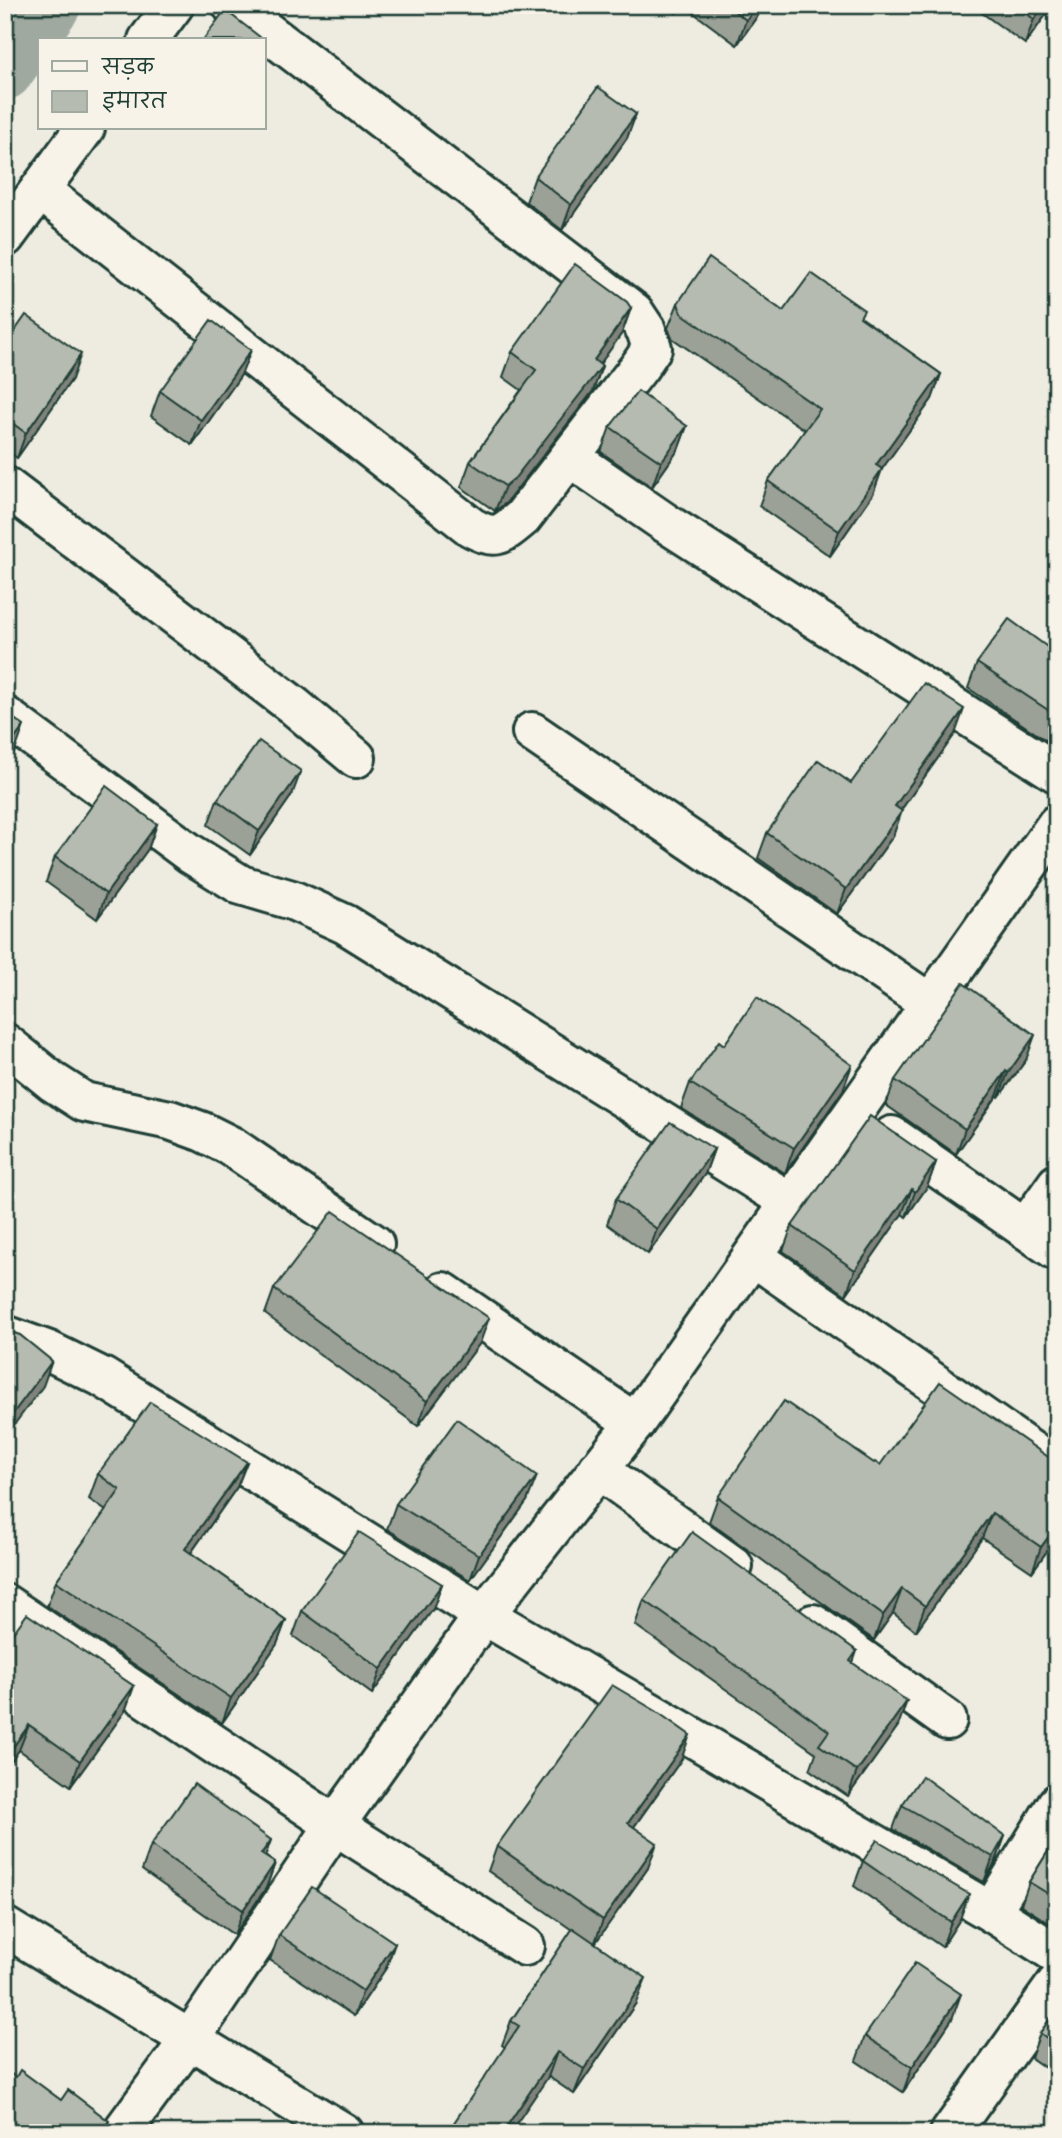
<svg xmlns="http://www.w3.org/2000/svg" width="1062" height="2138" viewBox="0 0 1062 2138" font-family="Caveat,'Playpen Sans Deva',sans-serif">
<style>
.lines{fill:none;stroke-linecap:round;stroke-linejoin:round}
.canal{stroke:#9fa99f;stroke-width:56}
.minor-casing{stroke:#1f3d34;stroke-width:44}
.minor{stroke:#f7f3e8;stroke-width:38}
.wall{fill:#9ca197;stroke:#1f3d34;stroke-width:2}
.shaded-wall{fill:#7f837b;stroke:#1f3d34;stroke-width:2}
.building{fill:#b5bbb0;stroke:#1f3d34;stroke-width:2}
</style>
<rect width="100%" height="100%" fill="#eeece1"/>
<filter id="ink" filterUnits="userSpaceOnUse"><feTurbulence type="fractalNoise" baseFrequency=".0143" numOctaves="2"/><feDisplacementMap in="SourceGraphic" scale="14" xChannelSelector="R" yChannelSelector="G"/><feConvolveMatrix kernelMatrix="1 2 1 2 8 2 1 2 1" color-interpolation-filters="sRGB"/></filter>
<g filter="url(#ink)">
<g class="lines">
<polyline class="canal" points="5,72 53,5"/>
<g class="minor-casing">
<g id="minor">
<polyline points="148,40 174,5"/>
<path d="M40 190 471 527C497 541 501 535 522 518L640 366 652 348 646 330 634 312 232 5"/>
<polyline points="5,237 85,128"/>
<polyline points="571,458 664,522 1057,773"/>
<polyline points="5,486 294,706 356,758"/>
<polyline points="5,716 191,854 241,885 292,900 345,924 792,1203"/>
<polyline points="532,732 931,1004"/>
<polyline points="5,1043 53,1082 84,1102 170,1120 203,1132 231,1146 374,1244"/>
<polyline points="892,1136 1057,1251"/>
<polyline points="1025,1229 1057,1184"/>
<polyline points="754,1257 1057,1469"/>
<polyline points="443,1292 635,1423"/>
<polyline points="5,1335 49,1351 102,1377 484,1615 991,1912 1057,1954"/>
<polyline points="598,1469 733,1566"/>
<polyline points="5,1604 335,1825 525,1946"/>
<polyline points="813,1624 947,1720"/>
<polyline points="991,1912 1057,1804"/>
<polyline points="5,1927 344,2133"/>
<polyline points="121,2133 191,2038 335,1825 484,1615 635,1423 1057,824"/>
<polyline points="950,2133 1057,1983"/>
</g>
</g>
<use href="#minor" class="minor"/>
</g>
<g class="wall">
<polygon points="665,5 681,5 676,13"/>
<polygon points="683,5 765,5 737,45"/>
<polygon points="971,5 1053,5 1025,44"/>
<polygon points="636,114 627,138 562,230 526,202 535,177"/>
<polygon points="678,303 862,318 941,374 932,399 882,469 873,494 830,556 759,506 768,481 805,430 672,338 668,328"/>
<polygon points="631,308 622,333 600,364 602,366 593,391 506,503 495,511 461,487 470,462 521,390 503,377 512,352"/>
<polygon points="5,345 72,379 17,458 5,449"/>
<polygon points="251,350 241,375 192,445 151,416 160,391"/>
<polygon points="687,426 678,450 652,487 601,452 610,427"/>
<polygon points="1057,654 1057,739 1053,745 968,688 977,663"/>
<polygon points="955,734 901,810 893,836 837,914 758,858 767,833 851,783"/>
<polygon points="292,795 250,855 208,825 217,800"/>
<polygon points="157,824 148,849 97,919 46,882 55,857"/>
<polygon points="724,1045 843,1090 785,1173 681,1108 690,1083"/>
<polygon points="1026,1060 999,1097 997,1096 956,1154 886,1105 895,1080"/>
<polygon points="714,1149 705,1174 648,1254 607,1224 616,1199"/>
<polygon points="936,1162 927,1187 906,1217 902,1214 846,1295 783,1251 792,1226"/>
<polygon points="274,1289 480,1343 418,1426 265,1314"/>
<polygon points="247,1462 237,1487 191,1553 286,1620 277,1644 222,1723 47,1606 56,1581 106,1511 89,1499 98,1474"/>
<polygon points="874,1463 880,1465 1057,1537 1032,1572 982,1538 916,1631 893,1613 874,1640 709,1522 718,1497"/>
<polygon points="527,1501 470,1580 387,1529 396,1504"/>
<polygon points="442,1584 433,1609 372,1694 293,1636 302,1611"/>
<polygon points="644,1600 857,1651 853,1663 898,1726 848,1796 810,1770 816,1753 635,1625"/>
<polygon points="5,1644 134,1686 125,1711 71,1786 19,1750 5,1770"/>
<polygon points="681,1760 634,1827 648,1868 595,1943 636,2003 574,2094 502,2045 511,2021 572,1930 488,1871 497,1846"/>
<polygon points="902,1805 1005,1836 996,1861 984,1882 893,1829"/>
<polygon points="1057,1837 1057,1928 1021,1905 1029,1882"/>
<polygon points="271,1840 265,1856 275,1863 266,1888 234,1935 142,1870 151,1845"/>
<polygon points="863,1861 960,1919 942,1947 854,1886"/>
<polygon points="279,1935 395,1943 386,1968 354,2016 270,1960"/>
<polygon points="1057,2009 1057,2076 1031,2058 1040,2033"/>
<polygon points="952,2019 903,2092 856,2061 865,2036"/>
</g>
<g class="shaded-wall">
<polygon points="757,5 765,5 737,45 746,20"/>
<polygon points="1044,5 1053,5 1025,44 1034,19"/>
<polygon points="636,114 627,138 562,230 571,205"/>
<polygon points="631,308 622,333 585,385 594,360"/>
<polygon points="251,350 241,375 192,445 201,420"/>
<polygon points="81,354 72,379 17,458 26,433"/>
<polygon points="602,366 593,391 506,503 495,511 505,486"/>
<polygon points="941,374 932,399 867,490 876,465"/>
<polygon points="687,426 678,450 652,487 661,462"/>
<polygon points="882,469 873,494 830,556 839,531"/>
<polygon points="964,709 955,734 886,831 895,806"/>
<polygon points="24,726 15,751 5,764 5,752"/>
<polygon points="301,771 292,795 250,855 259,831"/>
<polygon points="902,811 893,836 837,914 846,889"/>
<polygon points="157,824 148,849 97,919 106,894"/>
<polygon points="1035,1035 1026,1060 999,1097 1008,1073"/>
<polygon points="852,1065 843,1090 785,1173 794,1148"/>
<polygon points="1006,1071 997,1096 956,1154 965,1129"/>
<polygon points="714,1149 705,1174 648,1254 657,1229"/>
<polygon points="936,1162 927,1187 906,1217 915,1192"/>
<polygon points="912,1189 902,1214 846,1295 855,1270"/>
<polygon points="489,1318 480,1343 418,1426 427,1401"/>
<polygon points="52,1361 43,1386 5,1437 5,1424"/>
<polygon points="247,1462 237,1487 176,1574 185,1549"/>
<polygon points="537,1476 527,1501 470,1580 479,1555"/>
<polygon points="992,1513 982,1538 916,1631 925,1606"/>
<polygon points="1057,1525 1057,1537 1032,1572 1041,1547"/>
<polygon points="442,1584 433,1609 372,1694 381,1669"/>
<polygon points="902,1589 893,1613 874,1640 883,1615"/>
<polygon points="286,1620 277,1644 222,1723 231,1698"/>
<polygon points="134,1686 125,1711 71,1786 80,1761"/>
<polygon points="907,1701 898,1726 848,1796 857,1771"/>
<polygon points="29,1725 19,1750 5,1770 5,1758"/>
<polygon points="690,1735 681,1760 619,1848 628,1823"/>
<polygon points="1005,1836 996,1861 984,1882 993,1857"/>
<polygon points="271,1840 262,1865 261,1854"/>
<polygon points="657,1843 648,1868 594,1945 603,1920"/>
<polygon points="275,1863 266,1888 234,1935 243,1910"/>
<polygon points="969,1894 960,1919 942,1947 951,1922"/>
<polygon points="395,1943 386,1968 354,2016 363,1991"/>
<polygon points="646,1978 636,2003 574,2094 584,2069"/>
<polygon points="961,1994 952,2019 903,2092 912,2067"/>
<polygon points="557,2052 548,2077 510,2133 502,2133"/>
<polygon points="109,2121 105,2133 100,2133"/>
</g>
<g class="building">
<polygon points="727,5 757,5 746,20"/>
<polygon points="1015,5 1044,5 1034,19"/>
<polygon points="225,10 260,37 257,40 203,40"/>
<polygon points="598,87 636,114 571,205 535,177"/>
<polygon points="709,258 783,311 811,273 864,310 860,317 941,374 876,465 882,469 839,531 768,481 820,409 681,313 678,303"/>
<polygon points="575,264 627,302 631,308 594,360 602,366 515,478 505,486 470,462 536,370 512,352"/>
<polygon points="26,315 81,354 26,433 5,418 5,345"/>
<polygon points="211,320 251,350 201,420 160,391"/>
<polygon points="638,391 687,426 661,462 610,427"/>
<polygon points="1009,619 1057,654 1057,716 977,663"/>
<polygon points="924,683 964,709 895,806 902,811 846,889 767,833 818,760 851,783"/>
<polygon points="5,712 24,726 5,752"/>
<polygon points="259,741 301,771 259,831 217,800"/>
<polygon points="106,786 157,824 106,894 55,857"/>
<polygon points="963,983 1035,1035 1008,1073 1006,1071 965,1129 895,1080"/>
<polygon points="757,997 852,1065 794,1148 690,1083 719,1041 724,1045"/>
<polygon points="870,1116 936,1162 915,1192 912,1189 855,1270 792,1226"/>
<polygon points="670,1122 714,1149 657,1229 616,1199"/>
<polygon points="333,1211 489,1318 427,1401 274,1289"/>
<polygon points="5,1330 20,1335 52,1361 5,1424"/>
<polygon points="940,1382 1057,1463 1057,1525 1041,1547 992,1513 925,1606 902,1589 883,1615 718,1497 784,1401 874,1463 875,1462 880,1465"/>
<polygon points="150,1402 247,1462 185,1549 286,1620 231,1698 56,1581 120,1490 98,1474"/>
<polygon points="457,1419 537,1476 479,1555 396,1504"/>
<polygon points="359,1532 442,1584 381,1669 302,1611"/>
<polygon points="692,1532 857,1651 850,1661 907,1701 857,1771 819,1745 829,1731 644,1600"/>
<polygon points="27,1614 134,1686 80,1761 29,1725 5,1758 5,1644"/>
<polygon points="612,1685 656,1711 690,1735 628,1823 657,1843 603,1920 497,1846"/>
<polygon points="922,1776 1005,1836 993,1857 902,1805"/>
<polygon points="194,1784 271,1840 261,1854 275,1863 243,1910 151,1845"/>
<polygon points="1057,1837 1057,1899 1029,1882"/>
<polygon points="877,1840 969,1894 951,1922 863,1861"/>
<polygon points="312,1887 395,1943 363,1991 279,1935"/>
<polygon points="573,1928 646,1978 584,2069 557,2052 502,2133 447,2133 519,2026 511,2021"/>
<polygon points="915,1963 961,1994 912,2067 865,2036"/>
<polygon points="1057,2009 1057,2045 1040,2033"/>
<polygon points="5,2070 16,2077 20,2070 61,2100 68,2090 109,2121 100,2133 5,2133"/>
</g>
</g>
<rect width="1062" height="2138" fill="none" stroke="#f7f3e8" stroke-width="28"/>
<rect x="14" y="14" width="1034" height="2110" fill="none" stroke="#1f3d34" stroke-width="2.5" filter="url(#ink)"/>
<rect x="38" y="38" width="228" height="91" fill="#f7f3e8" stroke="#a1aaa0" stroke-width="2"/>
<rect x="52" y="61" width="35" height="10" fill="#f7f3e8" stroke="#a1aaa0" stroke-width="2"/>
<text x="102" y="74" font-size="21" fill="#1f3d34">सड़क</text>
<rect x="52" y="91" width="35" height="21" fill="#b5bbb0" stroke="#a1aaa0" stroke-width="2"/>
<text x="102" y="108" font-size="21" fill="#1f3d34">इमारत</text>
</svg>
